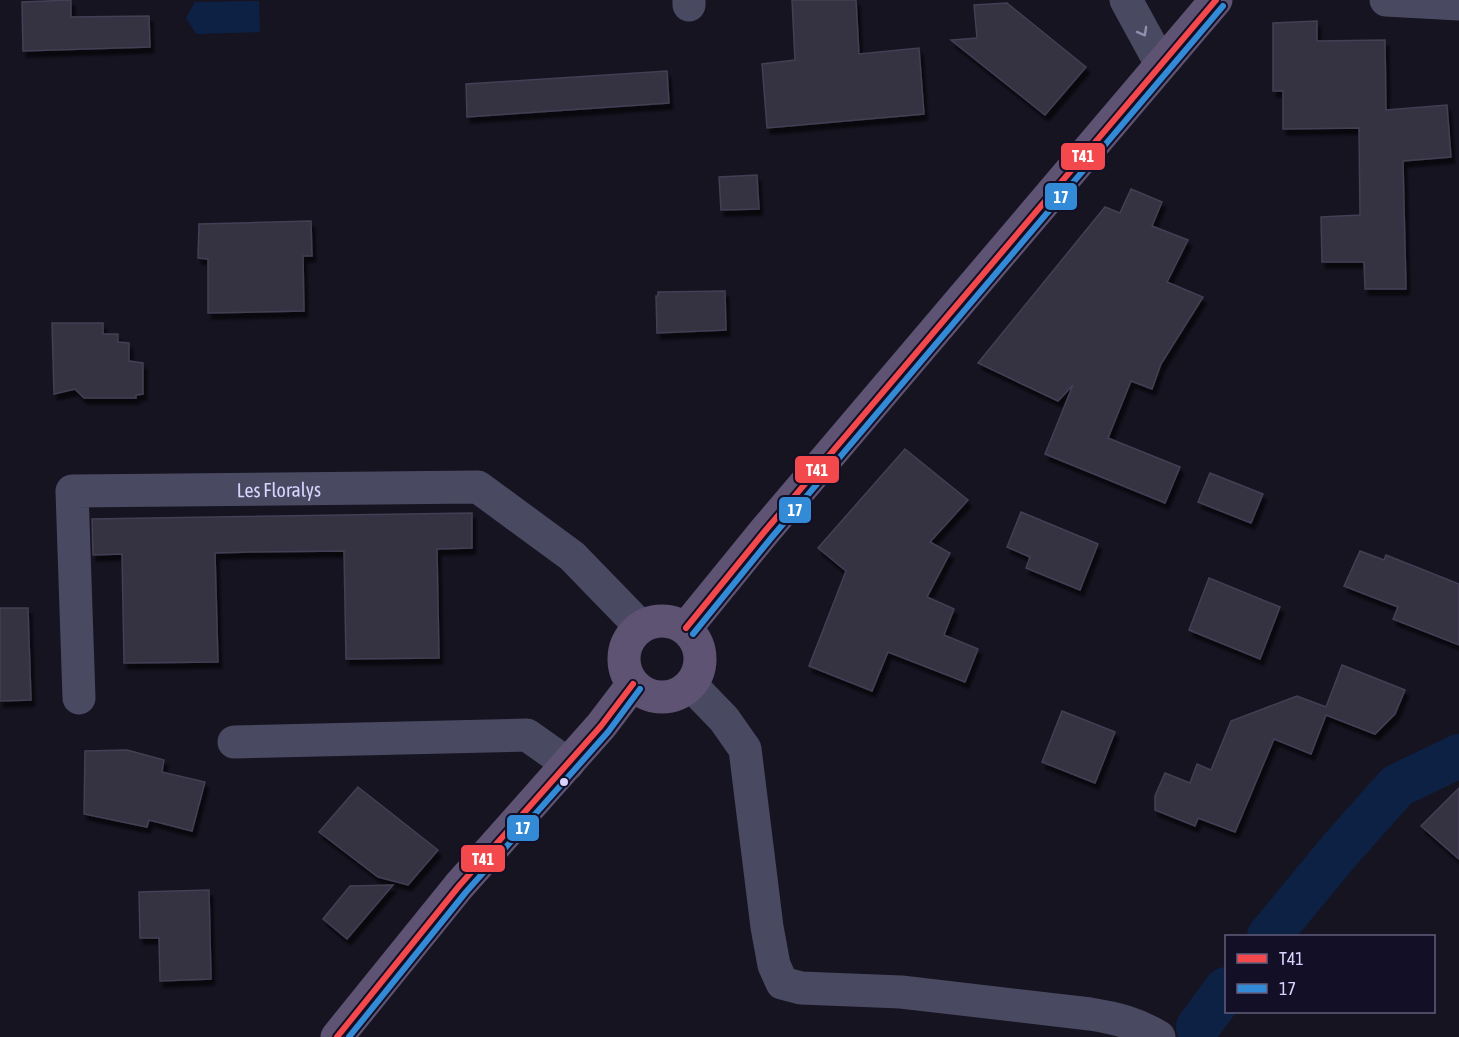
<svg xmlns="http://www.w3.org/2000/svg" width="1459" height="1037" viewBox="0 0 1459 1037" font-family="'Asap Condensed',sans-serif">
<style>
.water{fill:#0d2144}
.lines{fill:none;stroke-linecap:round;stroke-linejoin:round}
.canal{stroke:#0d2144;stroke-width:44}
.building{fill:#343243;stroke:#433f54;stroke-width:1.5;filter:url(#shadow)}
.minor{stroke:#4a4962;stroke-width:33}
.major{stroke:#5e5373;stroke-width:33}
.bus-1-casing{stroke:#130f26;stroke-width:10}
.bus-2-casing{stroke:#130f26;stroke-width:10}
.bus-1{stroke:#f3484c;stroke-width:6}
.bus-2{stroke:#338bd7;stroke-width:6}
.oneway{stroke:#928eb0}
.bus-dot{fill:#d9d4ff;stroke:#130f26;stroke-width:2}
.labels{text-anchor:middle;dominant-baseline:central;stroke-width:4.5;stroke-linejoin:round;paint-order:stroke}
.street-label{font-size:20px;fill:#d9d4ff;stroke:#130f26}
.line-badge{stroke:#130f26;stroke-width:2}
.badge-label{font-size:16px;text-anchor:middle;font-weight:bold;fill:#fff}
</style>
<defs>
<filter id="shadow"><feDropShadow dx="3.5" dy="6" stdDeviation="1.5" flood-color="#0009"/></filter>
</defs>
<rect width="100%" height="100%" fill="#161421"/>
<polygon class="water" points="259,1 260,32 196,34 186,18 195,2"/>
<g class="lines">
<g class="canal">
<polyline points="1269,936 1340,850 1397,786 1459,756"/>
<polyline points="1198,1027 1226,989"/>
</g>
</g>
<g class="building">
<polygon points="71,0 71,17 149,16 150,47 23,51 22,2"/>
<polygon points="792,0 856,0 859,54 919,48 924,114 767,128 762,64 795,60"/>
<polygon points="1007,3 1086,67 1045,115 951,40 977,38 974,5"/>
<polygon points="1317,21 1317,41 1385,40 1386,110 1447,105 1451,157 1403,161 1406,289 1365,289 1364,262 1322,262 1321,217 1360,215 1359,128 1283,129 1283,91 1273,91 1273,23"/>
<polygon points="667,71 669,103 467,117 466,84"/>
<polygon points="757,175 759,209 721,210 719,177"/>
<polygon points="1131,189 1162,202 1152,226 1188,240 1167,282 1203,297 1161,364 1152,389 1131,381 1108,438 1180,467 1165,503 1045,454 1073,385 1058,401 978,363 1105,207 1120,213"/>
<polygon points="311,221 312,256 303,256 304,311 208,313 208,259 198,258 199,224"/>
<polygon points="725,291 726,330 657,333 656,296 658,296 658,292"/>
<polygon points="52,323 103,323 103,334 118,334 118,342 129,343 129,361 143,363 143,394 136,395 136,398 84,398 75,389 54,394"/>
<polygon points="905,449 968,500 930,542 950,553 927,597 954,609 944,635 978,649 965,682 888,652 872,691 809,666 846,571 818,548"/>
<polygon points="1210,473 1263,494 1251,523 1198,502"/>
<polygon points="1021,512 1098,544 1080,590 1026,568 1030,557 1007,547"/>
<polygon points="472,513 472,548 437,549 439,658 346,659 344,551 250,552 215,553 218,662 124,663 122,554 93,555 92,519"/>
<polygon points="1360,551 1384,560 1386,555 1459,584 1459,645 1393,619 1398,607 1344,586"/>
<polygon points="1209,578 1280,607 1260,659 1189,630"/>
<polygon points="0,608 28,608 31,700 0,701"/>
<polygon points="1342,665 1405,690 1395,714 1375,734 1326,715 1311,754 1274,739 1235,832 1198,818 1195,826 1155,810 1155,796 1165,773 1190,783 1197,764 1211,770 1231,721 1297,696 1326,707"/>
<polygon points="1062,711 1115,732 1095,783 1042,762"/>
<polygon points="127,750 164,760 162,772 205,782 192,831 149,820 147,827 84,814 85,751"/>
<polygon points="358,787 438,850 408,885 378,877 319,832"/>
<polygon points="1459,788 1459,859 1421,826"/>
<polygon points="393,885 347,939 323,919 350,886"/>
<polygon points="209,890 211,979 160,981 159,938 140,938 139,892"/>
</g>
<g class="lines">
<g class="minor">
<polyline points="1126,0 1161,64"/>
<polyline points="1386,0 1459,4"/>
<polyline points="689,5 689,0"/>
<path d="M691 685 724 719 745 749 767 927 774 965 782 983 801 988 901 992 1090 1014C1115 1018 1137 1023 1159 1037"/>
<path id="s1" d="M79 698 72 491 478 487 572 556 640 626"/>
<polyline points="234,742 527,735 568,764"/>
</g>
<g class="major">
<circle cx="662" cy="659" r="38"/>
<polyline points="686,628 765,531 1216,0"/>
<polyline points="337,1037 459,886 601,726 633,684"/>
</g>
<g class="bus-1-casing">
<g id="bus-1">
<polyline points="686,628 765,531 1216,0"/>
<polyline points="337,1037 459,886 601,726 633,684"/>
</g>
</g>
<g class="bus-2-casing">
<g id="bus-2">
<polyline points="693,634 772,537 1223,6"/>
<polyline points="349,1037 466,892 608,732 640,689"/>
</g>
</g>
<use href="#bus-1" class="bus-1"/>
<use href="#bus-2" class="bus-2"/>
</g>
<defs><path id="oneway-chevron" d="M-2-3.5L2.5 0L-2 3.5" fill="none" stroke-width="1.6" stroke-linecap="round" stroke-linejoin="round" transform="scale(1.5)"/></defs>
<use class="oneway" href="#oneway-chevron" transform="translate(1143 32) rotate(61)"/>
<circle class="bus-dot" cx="564" cy="782" r="5"/>
<g class="labels">
<g class="street-label">
<text stroke="none"><textPath href="#s1" startOffset="414">Les Floralys</textPath></text>
</g>
</g>
<g class="line-badge">
<rect x="1060" y="142" width="46" height="29" rx="6" fill="#f3484c"/>
<rect x="1044" y="182" width="34" height="29" rx="6" fill="#338bd7"/>
<rect x="794" y="455" width="46" height="29" rx="6" fill="#f3484c"/>
<rect x="778" y="496" width="34" height="28" rx="6" fill="#338bd7"/>
<rect x="506" y="814" width="34" height="28" rx="6" fill="#338bd7"/>
<rect x="460" y="844" width="46" height="29" rx="6" fill="#f3484c"/>
</g>
<g class="badge-label">
<text x="1083" y="162">T41</text>
<text x="1061" y="203">17</text>
<text x="817" y="476">T41</text>
<text x="795" y="516">17</text>
<text x="523" y="834">17</text>
<text x="483" y="865">T41</text>
</g>
<rect x="1225" y="935" width="210" height="78" fill="#130f26" stroke="#625e7d" stroke-width="1.5"/>
<rect x="1237" y="954" width="30" height="9" fill="#f3484c" stroke="#625e7d" stroke-width="1.5"/>
<text x="1279" y="965" font-size="18" fill="#d9d4ff">T41</text>
<rect x="1237" y="984" width="30" height="9" fill="#338bd7" stroke="#625e7d" stroke-width="1.5"/>
<text x="1279" y="995" font-size="18" fill="#d9d4ff">17</text>
</svg>
